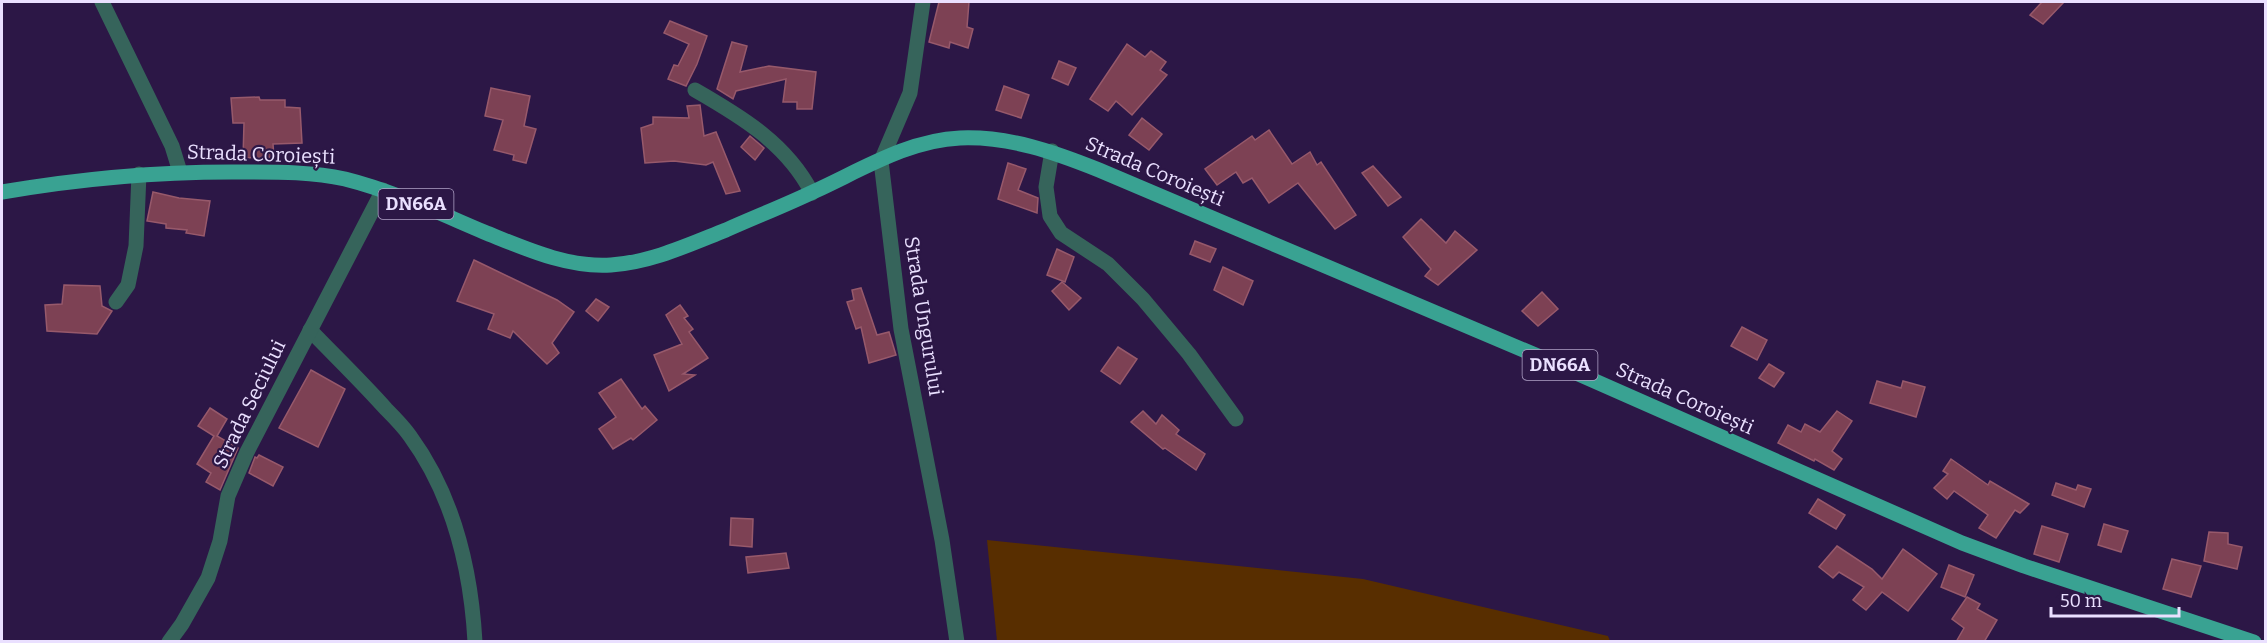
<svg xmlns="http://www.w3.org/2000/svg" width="2267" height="643" viewBox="0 0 2267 643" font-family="Bitter,serif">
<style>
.green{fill:#582e00}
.building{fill:#7d4154;stroke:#97596b;stroke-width:1.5}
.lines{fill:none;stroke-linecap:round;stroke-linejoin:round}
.minor{stroke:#36645b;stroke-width:15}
.primary{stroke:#39a292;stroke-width:15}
.labels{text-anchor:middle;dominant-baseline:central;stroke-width:4.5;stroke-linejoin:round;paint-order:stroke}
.shield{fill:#2c1746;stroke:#b1a4c8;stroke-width:1.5}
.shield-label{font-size:18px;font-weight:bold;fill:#eae0ff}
.street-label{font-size:20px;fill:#eae0ff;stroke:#2c1746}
</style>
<rect width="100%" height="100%" fill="#2c1746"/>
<polygon class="green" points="987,540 1363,579 1608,636 1610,641 997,641"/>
<g class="building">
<polygon points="939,2 969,2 967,27 973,29 968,48 950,42 949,48 929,42"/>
<polygon points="2042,2 2064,2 2043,24 2030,15"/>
<polygon points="670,21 707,36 697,64 686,86 668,79 674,65 678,66 689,44 664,33"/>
<polygon points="732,42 747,46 740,72 769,66 816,72 812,109 797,109 797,102 783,102 786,79 736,91 733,99 717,89"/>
<polygon points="1127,44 1145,57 1151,51 1166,62 1160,70 1167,75 1132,115 1116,101 1108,111 1090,99"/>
<polygon points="1059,61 1076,68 1068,85 1052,78"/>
<polygon points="1004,86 1029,95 1021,118 996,110"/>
<polygon points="491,88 530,96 524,126 536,129 526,163 513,160 514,155 494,150 503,120 485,116"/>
<polygon points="259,97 260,100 285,100 285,107 300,108 302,143 273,144 274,157 243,158 244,123 233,123 231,98"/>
<polygon points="700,105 704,136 716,132 740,191 726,194 713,162 706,165 674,161 645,163 641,128 653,124 653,117 689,118 687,106"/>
<polygon points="1142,118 1162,134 1149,150 1129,135"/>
<polygon points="1269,130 1292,164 1310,152 1317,165 1321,162 1356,215 1335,229 1298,183 1269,203 1252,178 1243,183 1236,172 1217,185 1205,169 1252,136 1255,140"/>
<polygon points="750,136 764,148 755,160 741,147"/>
<polygon points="1008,163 1026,169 1018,190 1038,198 1037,213 998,199"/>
<polygon points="1373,166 1401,197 1388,206 1362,173"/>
<polygon points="153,192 179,198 210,201 204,236 186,233 187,230 166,228 166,224 147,221"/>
<polygon points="1421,219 1446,243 1455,231 1477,250 1438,285 1425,276 1431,269 1403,237"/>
<polygon points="1195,241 1216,249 1210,262 1190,254"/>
<polygon points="1057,249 1074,257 1065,282 1047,275"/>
<polygon points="474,260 557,300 574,312 552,343 559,353 547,364 513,331 510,338 488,329 494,314 457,301"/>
<polygon points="1223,267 1253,281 1243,305 1214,290"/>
<polygon points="1062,282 1081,298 1069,310 1052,291"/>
<polygon points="64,285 100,286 102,306 112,311 97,334 47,331 45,305 62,304"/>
<polygon points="861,288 877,335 889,332 896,355 869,363 861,327 856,329 847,302 854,300 852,290"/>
<polygon points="1542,292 1558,309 1538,326 1522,311"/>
<polygon points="596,299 609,307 598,321 586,311"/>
<polygon points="680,305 688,316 684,318 693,329 689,332 708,358 683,374 695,375 669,391 654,355 682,344 666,315"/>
<polygon points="1742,327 1767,340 1757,360 1731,346"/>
<polygon points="1118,347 1137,359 1120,384 1101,371"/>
<polygon points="1769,364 1784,373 1774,387 1759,378"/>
<polygon points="311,370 345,389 318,447 279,428"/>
<polygon points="621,379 642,409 645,406 657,420 633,440 631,438 613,449 599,429 616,417 599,393"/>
<polygon points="1877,381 1901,388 1903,381 1925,387 1916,417 1870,403"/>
<polygon points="210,408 227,419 217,436 238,448 220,490 206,482 211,473 197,464 214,436 198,426"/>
<polygon points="1143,411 1156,424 1162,415 1179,430 1176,434 1205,454 1196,470 1165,448 1163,449 1131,422"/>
<polygon points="1837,411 1852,421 1832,451 1842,459 1834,470 1815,459 1814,461 1778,443 1788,425 1801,432 1805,424 1820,432"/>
<polygon points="259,455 283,467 273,486 249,473 255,457 257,458"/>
<polygon points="1951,459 1988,485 1990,481 2029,504 2020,513 2015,510 1996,538 1979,528 1988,515 1954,491 1947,499 1934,488 1948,474 1943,471"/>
<polygon points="2056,483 2076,490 2078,485 2091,489 2084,507 2052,495"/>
<polygon points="1818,499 1845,515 1836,529 1809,513"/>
<polygon points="731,518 753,519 752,547 730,545"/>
<polygon points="2104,524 2128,531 2121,552 2098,545"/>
<polygon points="2042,526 2068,534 2059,562 2034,554"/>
<polygon points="2209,532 2228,533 2228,544 2242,547 2237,569 2204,561"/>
<polygon points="1837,546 1872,569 1882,579 1903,549 1937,574 1908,611 1882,592 1866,610 1853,600 1864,587 1839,572 1833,578 1819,567"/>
<polygon points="786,553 789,568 748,573 746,557"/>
<polygon points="2172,559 2201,566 2191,597 2163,589"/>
<polygon points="1949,565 1974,575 1965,597 1941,587"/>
<polygon points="1967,597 1980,604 1977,609 1997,620 1984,642 1956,642 1964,628 1952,619"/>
</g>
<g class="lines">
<g class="minor">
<polyline points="102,2 172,146 180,172"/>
<polyline points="923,2 910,93 881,161 901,329 942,540 957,642"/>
<path d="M695 90C742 117 787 144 812 193"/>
<polyline points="1052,151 1046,187 1050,216 1061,233 1108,264 1143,299 1189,354 1236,419"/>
<polyline points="116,302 128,285 136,246 139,174"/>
<path d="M310 330C335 356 361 381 386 409 394 417 403 426 410 436 453 495 471 570 475 642"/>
<polyline points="169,642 182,624 208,578 220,541 228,496 247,452 383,190"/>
</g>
<path class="primary" d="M2 192C83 178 165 171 247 172 280 172 313 172 345 179 393 191 439 213 484 232 524 248 567 268 611 265 652 262 688 245 726 230 755 217 786 205 815 191 861 170 909 140 960 138 1009 136 1054 152 1099 170L1547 360 1962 543 2024 566 2254 642"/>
</g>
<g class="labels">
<g class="shield">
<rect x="378.5" y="189" width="75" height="30" rx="4.5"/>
<rect x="1522.5" y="350" width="75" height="30" rx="4.5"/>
</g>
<g class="shield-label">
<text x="416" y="204">DN66A</text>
<text x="1560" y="365">DN66A</text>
</g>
<g class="street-label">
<text transform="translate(261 154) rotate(2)">Strada Coroiești</text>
<text transform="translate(1155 171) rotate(23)">Strada Coroiești</text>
<text transform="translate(924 316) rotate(81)">Strada Ungurului</text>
<text transform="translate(1685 398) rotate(24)">Strada Coroiești</text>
<text transform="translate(249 404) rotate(-64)">Strada Seciului</text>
</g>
</g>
<rect width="2267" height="643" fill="none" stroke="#eae0ff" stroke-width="6"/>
<path d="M2051 607v9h128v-9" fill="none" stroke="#eae0ff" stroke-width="3"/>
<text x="2060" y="607" font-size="18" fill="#eae0ff" stroke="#2c1746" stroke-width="4.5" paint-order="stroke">50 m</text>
</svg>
